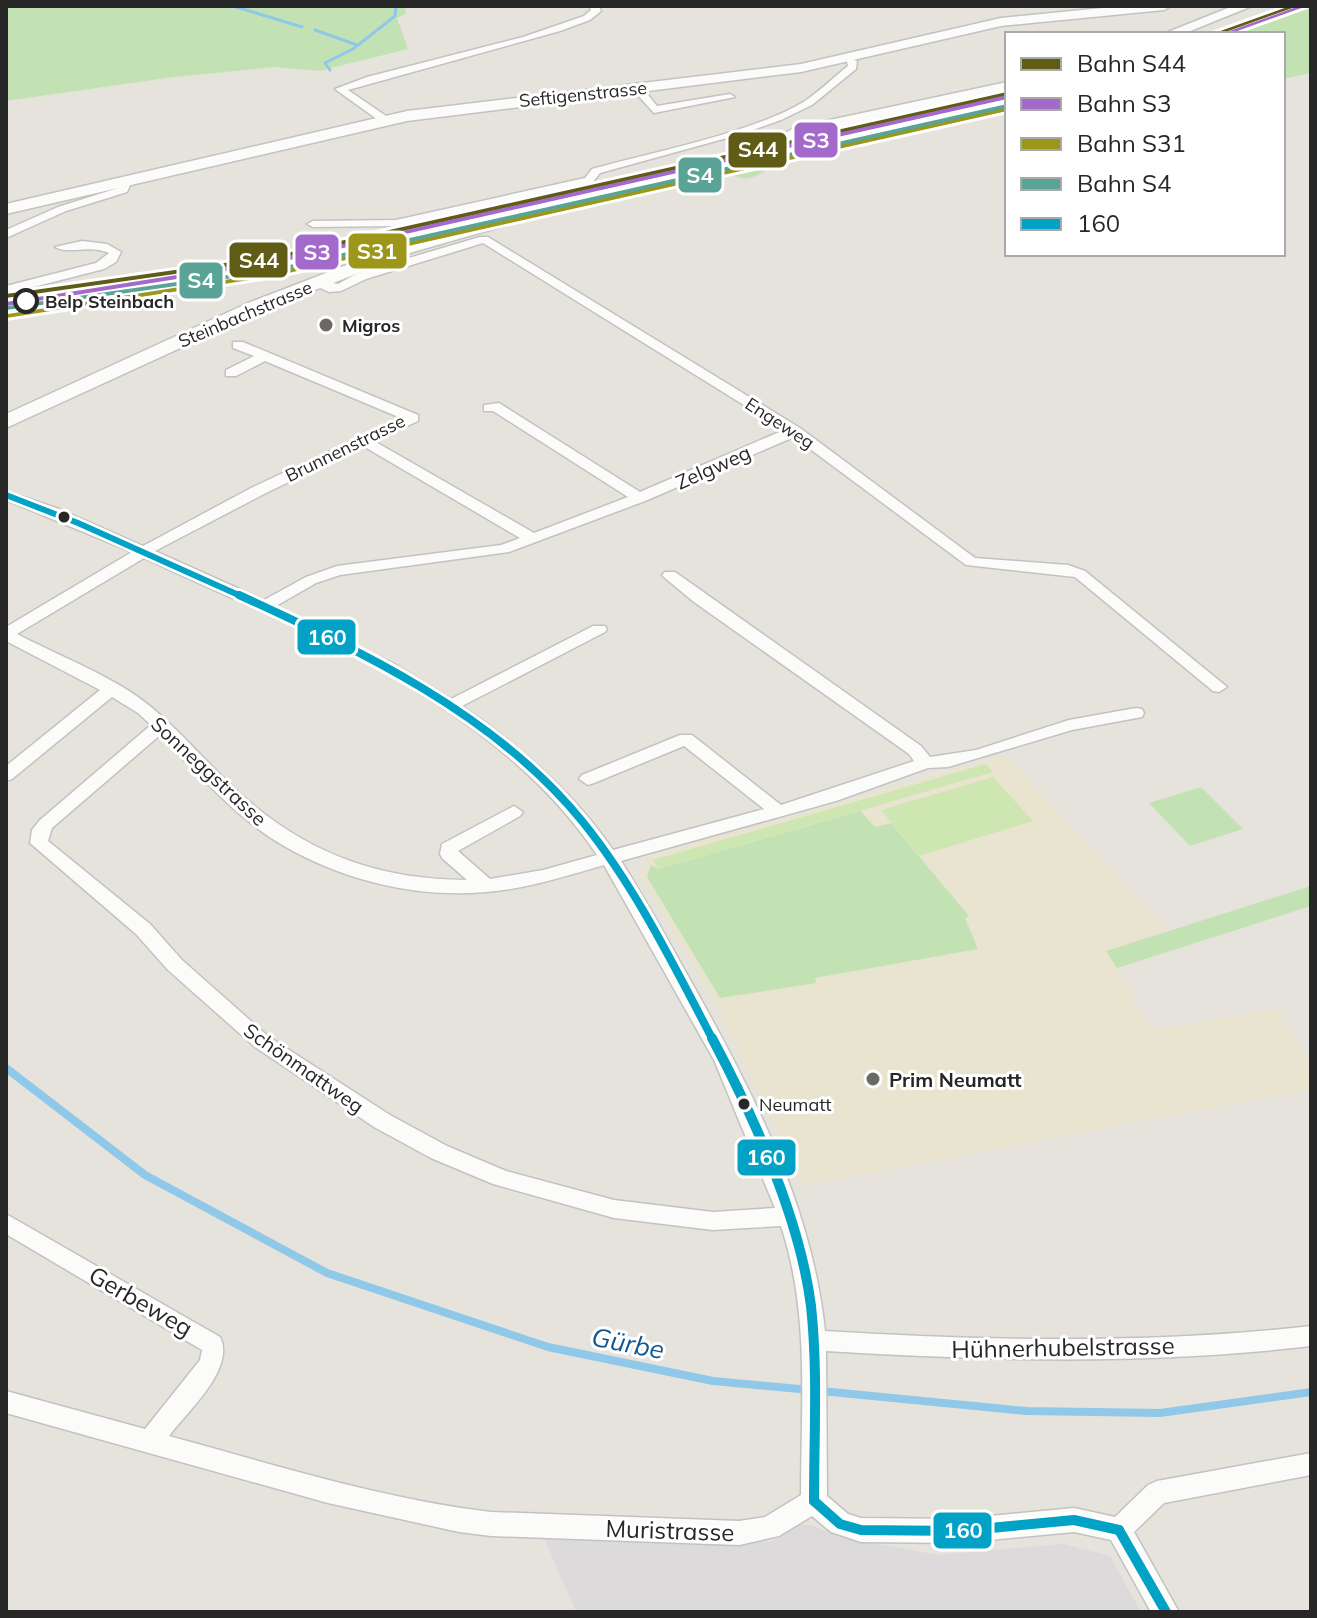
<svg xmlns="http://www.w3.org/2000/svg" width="1317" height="1618" viewBox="0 0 1317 1618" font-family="Mulish,sans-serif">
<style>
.industrial{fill:#dddadb}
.education{fill:#e9e4d0}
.green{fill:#c3e2b4}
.pitch{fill:#cde6b2}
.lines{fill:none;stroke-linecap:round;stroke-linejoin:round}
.stream-far1{stroke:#8fc8e8;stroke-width:3}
.stream{stroke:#8fc8e8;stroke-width:8}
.street-casing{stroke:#c3c2c2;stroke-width:3}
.secondary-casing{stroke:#c3c2c2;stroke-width:3}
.street{fill:#fbfbfa;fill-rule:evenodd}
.secondary{fill:#fbfbfa;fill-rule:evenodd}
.bus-1-far2-casing{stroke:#fff;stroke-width:11}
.bus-1-far1-casing{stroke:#fff;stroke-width:14}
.bus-1-casing{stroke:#fff;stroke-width:16}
.bus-1-far2{stroke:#02a2c6;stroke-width:6}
.bus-1-far1{stroke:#02a2c6;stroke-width:8}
.bus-1{stroke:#02a2c6;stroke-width:10}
.rail-1-casing{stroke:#fff;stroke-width:6}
.rail-2-casing{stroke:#fff;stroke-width:6}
.rail-3-casing{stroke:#fff;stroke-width:6}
.rail-4-casing{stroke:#fff;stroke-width:6}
.rail-1{fill:#605b15;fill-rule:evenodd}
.rail-2{fill:#a369cb;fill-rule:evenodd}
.rail-3{fill:#9c9719;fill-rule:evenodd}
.rail-4{fill:#59a496;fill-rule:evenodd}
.stop-dot{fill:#fff;stroke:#272727;stroke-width:4}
.poi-dot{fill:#6a6966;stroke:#fff;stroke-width:3}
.bus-dot{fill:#272727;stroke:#fff;stroke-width:3}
.labels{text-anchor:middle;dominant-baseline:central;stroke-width:6;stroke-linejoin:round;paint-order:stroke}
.far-street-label{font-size:18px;fill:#272727;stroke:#fff}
.far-stop-label{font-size:18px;font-weight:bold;fill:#272727;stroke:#fff;text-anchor:start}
.far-poi-label{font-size:18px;font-weight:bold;fill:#272727;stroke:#fff;text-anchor:start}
.bus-label{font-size:18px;fill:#272727;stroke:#fff;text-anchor:start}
.street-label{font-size:20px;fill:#272727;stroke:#fff}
.poi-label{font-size:20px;font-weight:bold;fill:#272727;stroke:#fff;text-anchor:start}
.near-street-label{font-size:24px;fill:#272727;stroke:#fff}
.near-water-label{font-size:26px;font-style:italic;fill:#0d5795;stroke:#fff}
.line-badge{stroke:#fff;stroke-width:3}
.badge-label{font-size:22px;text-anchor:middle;font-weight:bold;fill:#fff}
</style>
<rect width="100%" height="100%" fill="#e6e3dc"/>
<polygon class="industrial" points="799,1525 811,1525 845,1538 938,1555 1063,1544 1110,1556 1141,1612 576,1612 544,1538 770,1542"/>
<polygon class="education" points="1006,755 1167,931 1107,951 1151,1030 1276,1009 1311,1063 1311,1089 802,1186 716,1004 638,874 651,855"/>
<g class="green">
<polygon points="6,6 406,6 405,14 397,18 408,49 319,71 275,67 174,77 6,101"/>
<polygon points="1311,7 1311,73 1283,79 1283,34 1234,34"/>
<path d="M817 143C805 151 793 155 781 161 763 170 751 187 728 173L763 156Z"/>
<polygon points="1201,787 1243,829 1190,846 1149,803"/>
<polygon points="860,811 875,827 891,823 969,916 965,918 978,949 815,978 816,983 720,998 647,877 651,865 659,869"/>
<polygon points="1311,886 1311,906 1117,968 1106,951"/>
</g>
<g class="pitch">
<polygon points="986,764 993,772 659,869 653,860"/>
<polygon points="993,777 1033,821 919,856 881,810"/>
</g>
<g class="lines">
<g class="stream-far1">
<polyline points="233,6 302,27"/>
<polyline points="315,30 357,45"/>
<polyline points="330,70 325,63 353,49 395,16 396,6"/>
</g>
<g class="stream">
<polyline points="6,1068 145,1175 327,1273 548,1347 713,1381 810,1390"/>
<polyline points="821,1391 1026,1411 1160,1413 1311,1392"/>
</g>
<g class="street-casing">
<g id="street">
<polygon points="589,6 599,6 601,11 590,20 560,31 348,90 389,118 389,122 381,122 335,89 367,77 523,37 584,16 591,10"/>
<path d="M846 57 857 61 856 69 812 105 781 120 738 135 769 143V147L727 138 600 173 593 182 396 226 313 227 307 224 313 221 396 220 585 178 592 169C653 152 753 133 805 101 820 91 834 77 848 66Z"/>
<polygon points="632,85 640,85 657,106 730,94 735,97 654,113 632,89"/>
<polygon points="125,180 131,183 127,192 66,211 6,238 6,230 58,207 118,188 121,181"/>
<path d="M480 237H488L800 428 975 558 1068 565 1085 571 1227 687 1219 692 1213 691 1075 577 966 565 794 437 645 501 509 552 340 575 316 583 276 606 394 664 451 699 593 626H605L607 629 605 632 462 706C520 746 573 792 613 850L764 809 684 746 594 783 588 785 579 779 582 775 680 735H692L781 805 914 761 909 754 694 602 665 578 662 575 665 572H675L921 746 930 757 976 750 1069 720 1136 708 1142 709 1144 713 1142 717 1072 730 948 767 928 768 836 801 621 861C645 898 666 937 688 976 750 1086 812 1204 825 1331 986 1341 1150 1344 1311 1326V1346C1150 1365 987 1361 826 1351L827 1496 848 1514 861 1518 959 1519 1074 1508 1115 1517 1148 1485 1157 1481 1311 1453V1475L1164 1503 1134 1532 1179 1612H1151L1111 1540 1074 1532 959 1543 861 1542 831 1532 812 1516 779 1536 739 1545 491 1536 459 1532 328 1503 6 1413V1391L145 1429 200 1360 202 1350 6 1234V1214L220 1337C236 1368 188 1411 169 1436 275 1465 382 1499 491 1512L739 1521 765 1517 801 1495C801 1404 810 1313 781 1226L713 1230 614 1218 493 1184 431 1158 374 1127 255 1047 168 970 136 934 30 843 32 830 40 820 151 725 138 713 112 697 12 779 6 781V766L100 690 6 641V627L132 552 6 500V491L59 509 143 546 251 488 401 418 265 361 236 376H226V370L254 356 233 348V342H243L418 415V421L374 441 534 533 628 497 493 411H484V405L499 403 640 492 784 430 483 243 366 279 341 291 329 292 309 283 315 279 338 284 358 273ZM363 446 520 538 501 545 337 566 306 577 264 600 155 551 262 495ZM144 558C306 634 493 700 597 855L543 870 490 879 458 851 520 816 523 812 514 806 442 844 440 854 442 858 467 880C375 880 301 851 234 788 206 762 181 732 151 707 117 678 57 655 17 634ZM160 735C195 770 230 811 271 838 333 878 413 899 486 892 526 889 566 876 604 865L714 1060 775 1208 713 1212 614 1200 506 1171 447 1146 390 1115 269 1037 182 960 150 924 48 841 52 828Z"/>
<path d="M82 241 107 244 121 252 116 262 104 269 6 294V286L96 263 109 253C90 244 68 255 55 247Z"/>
</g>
</g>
<g class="secondary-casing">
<g id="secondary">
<polygon points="1123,6 1171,6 1164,10 1001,26 801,72 407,121 6,214 6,204 407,111 801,64 1001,18"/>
<polygon points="1233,6 1252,6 1183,34 1163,34"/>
<polygon points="1007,82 1007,90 806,134 720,176 521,221 413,252 261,311 6,428 6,414 248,303 401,244 521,211 709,169 797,127"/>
</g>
</g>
<use href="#street" class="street"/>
<use href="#secondary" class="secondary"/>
<g class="bus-1-far2-casing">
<polyline id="bus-1-far2" points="6,495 78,523 243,597"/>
</g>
<g class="bus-1-far1-casing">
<path id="bus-1-far1" d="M239 595C361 651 495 714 582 821 635 886 674 966 713 1040"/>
</g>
<g class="bus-1-casing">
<g id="bus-1">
<path d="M712 1038C753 1115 800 1219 811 1306 818 1371 814 1436 814 1501"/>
<polyline points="814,1501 840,1524 861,1530 959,1531 1074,1520 1119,1530"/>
<polyline points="1119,1530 1166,1612"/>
</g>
</g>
<use href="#bus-1-far2" class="bus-1-far2"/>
<use href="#bus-1-far1" class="bus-1-far1"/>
<use href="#bus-1" class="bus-1"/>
<g class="rail-1-casing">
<g id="rail-1">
<polygon points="1290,6 1298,6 1220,34 1212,34"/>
<polygon points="1007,92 1007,96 273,260 6,298 6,294 273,256"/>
</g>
</g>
<g class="rail-2-casing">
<g id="rail-2">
<polygon points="1299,6 1307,6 1229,34 1221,34"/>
<polygon points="1007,95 1007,99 272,264 6,306 6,302 272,260"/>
</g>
</g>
<g class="rail-3-casing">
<polygon id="rail-3" points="1007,107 1007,111 275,276 6,318 6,314 8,314 275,272"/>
</g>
<g class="rail-4-casing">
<polygon id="rail-4" points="1007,104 1007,108 276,272 6,310 6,306 8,306 276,268"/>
</g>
<use href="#rail-1" class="rail-1"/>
<use href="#rail-2" class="rail-2"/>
<use href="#rail-3" class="rail-3"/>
<use href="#rail-4" class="rail-4"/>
</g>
<circle class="stop-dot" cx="26" cy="301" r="11"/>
<g class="poi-dot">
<circle cx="326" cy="325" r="8"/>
<circle cx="873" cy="1079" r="8"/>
</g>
<g class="bus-dot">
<circle cx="64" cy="517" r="7"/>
<circle cx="744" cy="1104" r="7"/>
</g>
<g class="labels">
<g class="far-street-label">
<text transform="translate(583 94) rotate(-6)">Seftigenstrasse</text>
<text transform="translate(245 314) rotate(-23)">Steinbachstrasse</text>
<text transform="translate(780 423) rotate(33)">Engeweg</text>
<text transform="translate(345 448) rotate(-26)">Brunnenstrasse</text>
</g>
<g class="far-stop-label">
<text x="45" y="301">Belp Steinbach</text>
</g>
<g class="far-poi-label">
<text x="342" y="325">Migros</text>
</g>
<g class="bus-label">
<text x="759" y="1104">Neumatt</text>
</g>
<g class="street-label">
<text transform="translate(713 467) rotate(-24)">Zelgweg</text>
<text transform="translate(209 771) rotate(43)">Sonneggstrasse</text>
<text transform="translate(304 1068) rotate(35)">Schönmattweg</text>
</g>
<g class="poi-label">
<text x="889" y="1079">Prim Neumatt</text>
</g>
<g class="near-street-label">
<text transform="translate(141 1301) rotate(30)">Gerbeweg</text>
<text transform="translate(1063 1347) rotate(-1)">Hühnerhubelstrasse</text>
<text transform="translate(670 1530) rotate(2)">Muristrasse</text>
</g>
<g class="near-water-label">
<text transform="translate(628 1343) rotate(11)">Gürbe</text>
</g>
</g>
<g class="line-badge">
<rect x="793" y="121" width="46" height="38" rx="8" fill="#a369cb"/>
<rect x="727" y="131" width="61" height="38" rx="8" fill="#605b15"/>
<rect x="677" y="156" width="46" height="38" rx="8" fill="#59a496"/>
<rect x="347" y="232" width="61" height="38" rx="8" fill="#9c9719"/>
<rect x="294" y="233" width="46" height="38" rx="8" fill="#a369cb"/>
<rect x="228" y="241" width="61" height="38" rx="8" fill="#605b15"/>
<rect x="178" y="261" width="46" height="39" rx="8" fill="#59a496"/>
<rect x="296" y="618" width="61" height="38" rx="8" fill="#02a2c6"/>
<rect x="736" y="1138" width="61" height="39" rx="8" fill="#02a2c6"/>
<rect x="932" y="1511" width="61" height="39" rx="8" fill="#02a2c6"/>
</g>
<g class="badge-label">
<text x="816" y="148">S3</text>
<text x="758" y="157">S44</text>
<text x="700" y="183">S4</text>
<text x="377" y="259">S31</text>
<text x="317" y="260">S3</text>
<text x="259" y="268">S44</text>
<text x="201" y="288">S4</text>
<text x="327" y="645">160</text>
<text x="766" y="1165">160</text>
<text x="963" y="1538">160</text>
</g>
<rect width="1317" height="1618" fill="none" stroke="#272727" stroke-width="16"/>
<rect x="1005" y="32" width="280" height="224" fill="#ffffff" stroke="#a9a9a9" stroke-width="2"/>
<rect x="1021" y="58" width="40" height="12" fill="#605b15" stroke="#a9a9a9" stroke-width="2"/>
<text x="1077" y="72" font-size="24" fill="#272727">Bahn S44</text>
<rect x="1021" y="98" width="40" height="12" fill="#a369cb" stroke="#a9a9a9" stroke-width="2"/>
<text x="1077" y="112" font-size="24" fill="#272727">Bahn S3</text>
<rect x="1021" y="138" width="40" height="12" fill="#9c9719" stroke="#a9a9a9" stroke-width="2"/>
<text x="1077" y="152" font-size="24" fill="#272727">Bahn S31</text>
<rect x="1021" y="178" width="40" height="12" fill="#59a496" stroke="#a9a9a9" stroke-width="2"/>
<text x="1077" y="192" font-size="24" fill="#272727">Bahn S4</text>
<rect x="1021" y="218" width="40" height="12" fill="#02a2c6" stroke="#a9a9a9" stroke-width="2"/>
<text x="1077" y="232" font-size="24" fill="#272727">160</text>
</svg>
